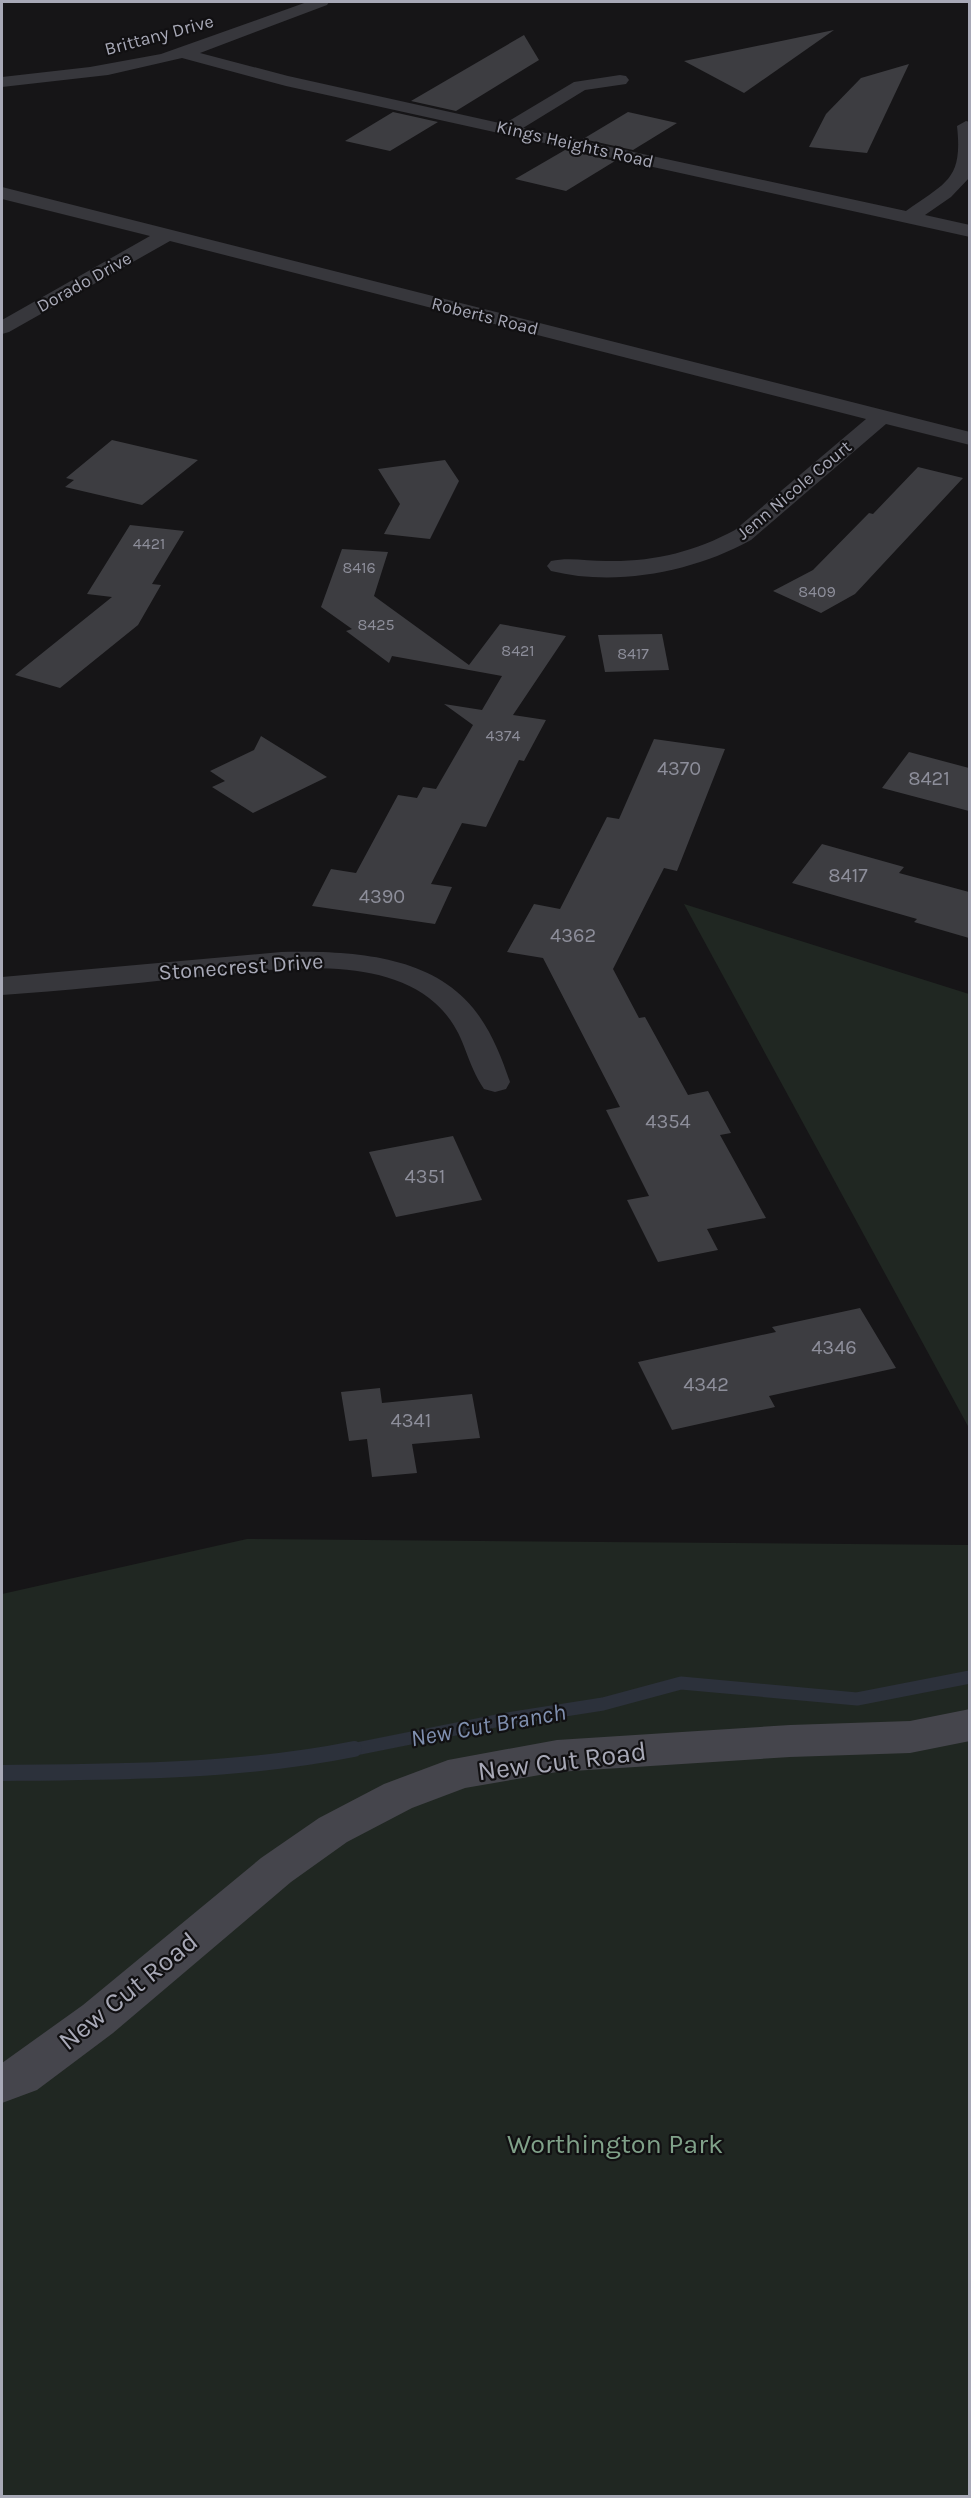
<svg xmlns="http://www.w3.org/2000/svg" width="971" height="2498" viewBox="0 0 971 2498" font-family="Karla,sans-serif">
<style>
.green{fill:#202722}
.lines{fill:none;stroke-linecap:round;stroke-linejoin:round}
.stream-far1{stroke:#2c313b;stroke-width:13}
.stream{stroke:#2c313b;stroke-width:16}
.building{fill:#3d3d41}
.street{fill:#37373c;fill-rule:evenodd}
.secondary{fill:#45454c;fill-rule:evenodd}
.labels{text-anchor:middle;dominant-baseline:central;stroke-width:4.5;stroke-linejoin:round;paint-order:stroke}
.far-number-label{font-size:16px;fill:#8d8e9a}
.far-street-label{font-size:18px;fill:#a8a9b7;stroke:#111012}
.number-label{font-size:20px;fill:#8d8e9a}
.street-label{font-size:22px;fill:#a8a9b7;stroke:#111012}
.water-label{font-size:24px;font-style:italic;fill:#8090b0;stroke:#111012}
.near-street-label{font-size:27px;fill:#a8a9b7;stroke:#111012}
.near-park-label{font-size:27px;fill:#80a189;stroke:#111012}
</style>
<rect width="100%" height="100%" fill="#161517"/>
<g class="green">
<polygon points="684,904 969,994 969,1428"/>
<polygon points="247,1539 969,1545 969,2496 2,2496 2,1594"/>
</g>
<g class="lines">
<polyline class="stream-far1" points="346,1751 501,1720 603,1704 681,1683 857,1699 970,1677"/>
<path class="stream" d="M2 1773C118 1772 240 1772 354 1749"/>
</g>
<g class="building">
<polygon points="834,30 744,93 684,61"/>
<polygon points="524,35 539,60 456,111 411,101"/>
<polygon points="909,64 867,153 809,147 826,114 861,78"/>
<polygon points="393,112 438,122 390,151 345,141"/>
<polygon points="628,112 677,123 633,150 583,139"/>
<polygon points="565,150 615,161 566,191 515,179"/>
<polygon points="112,440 198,460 142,505 65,487 74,480 66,478"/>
<polygon points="445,460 459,481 430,539 384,534 400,504 378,469"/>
<polygon points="918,467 963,478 855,594 821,613 773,591 813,570 869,513 873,514"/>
<polygon points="130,525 184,531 152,584 161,585 138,625 60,688 15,675 112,597 87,594"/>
<polygon points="342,549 388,552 374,596 469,665 500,624 566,636 513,715 546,720 524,761 519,760 486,827 462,823 431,884 452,887 435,924 312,906 331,869 356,873 398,795 417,798 423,787 436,789 473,725 444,704 482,710 502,676 392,656 389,663 346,631 352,629 321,607"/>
<polygon points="662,634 669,670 605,672 598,635"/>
<polygon points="261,736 327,777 253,813 212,787 225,781 210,771 254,750"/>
<polygon points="654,739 725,749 677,871 664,868 613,969 639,1018 645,1017 688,1095 708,1091 731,1133 720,1135 766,1218 707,1229 718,1250 658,1262 627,1200 649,1196 606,1110 620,1107 543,958 507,952 534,904 560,909 607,817 619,819"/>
<polygon points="909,752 969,768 969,811 882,788"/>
<polygon points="822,844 904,867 899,873 969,892 969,938 914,922 917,919 792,883"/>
<polygon points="453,1136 482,1200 396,1217 369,1152"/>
<polygon points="860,1308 896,1368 769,1396 775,1407 672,1430 638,1362 776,1332 772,1327"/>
<polygon points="380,1388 382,1403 472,1394 480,1438 412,1444 417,1473 372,1477 367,1439 349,1441 341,1392"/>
</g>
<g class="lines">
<g class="street">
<path d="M307 2H329L327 5 200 53 288 76 504 124 574 82 620 75 626 76 629 80 626 84 585 90 523 128 906 211C946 182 963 180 957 126L966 121 970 122V177L951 197 925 215 970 225V237L286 86 182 58 108 75 2 87V77L90 67 161 54Z"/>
<path d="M2 187 970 432V445L886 424 751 540C693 572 616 587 551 571L547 566 551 561C568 557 588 561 606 561 653 562 694 552 735 530L866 419 170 241 9 332 2 334V320L150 236 2 199Z"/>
<path d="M281 952C346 951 428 953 473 1008 491 1030 501 1056 510 1082L506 1089 495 1092 484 1089C463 1058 467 1032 435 1003 375 950 260 972 187 978 126 984 63 991 2 995V977Z"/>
</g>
<polygon class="secondary" points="970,1709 970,1741 910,1753 790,1757 557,1772 465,1788 412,1808 347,1842 291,1882 113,2033 37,2090 2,2103 2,2063 83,2005 261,1858 319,1818 384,1784 448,1760 557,1740 790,1725 910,1721"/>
</g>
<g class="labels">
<g class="far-number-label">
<text x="149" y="543">4421</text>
<text x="359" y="567">8416</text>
<text x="817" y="591">8409</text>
<text x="376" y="624">8425</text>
<text x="518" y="650">8421</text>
<text x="633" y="653">8417</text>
<text x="503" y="735">4374</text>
</g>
<g class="far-street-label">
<text transform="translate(159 35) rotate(-15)">Brittany Drive</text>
<text transform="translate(575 144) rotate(13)">Kings Heights Road</text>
<text transform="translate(84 282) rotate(-29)">Dorado Drive</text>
<text transform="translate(485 316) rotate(14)">Roberts Road</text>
<text transform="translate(794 490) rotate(-40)">Jenn Nicole Court</text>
</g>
<g class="number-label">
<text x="679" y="768">4370</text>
<text x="929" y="778">8421</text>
<text x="848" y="875">8417</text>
<text x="382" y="896">4390</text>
<text x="573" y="935">4362</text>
<text x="668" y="1121">4354</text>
<text x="425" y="1176">4351</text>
<text x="834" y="1347">4346</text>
<text x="706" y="1384">4342</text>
<text x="411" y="1420">4341</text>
</g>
<g class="street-label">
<text transform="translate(241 967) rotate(-4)">Stonecrest Drive</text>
</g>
<g class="water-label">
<text transform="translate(488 1725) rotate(-10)">New Cut Branch</text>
</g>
<g class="near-street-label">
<text transform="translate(562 1761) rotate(-7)">New Cut Road</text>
<text transform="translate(128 1991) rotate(-39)">New Cut Road</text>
</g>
<g class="near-park-label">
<text x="615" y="2144">Worthington Park</text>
</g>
</g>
<rect width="971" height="2498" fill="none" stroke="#a8a9b7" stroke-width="6"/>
</svg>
